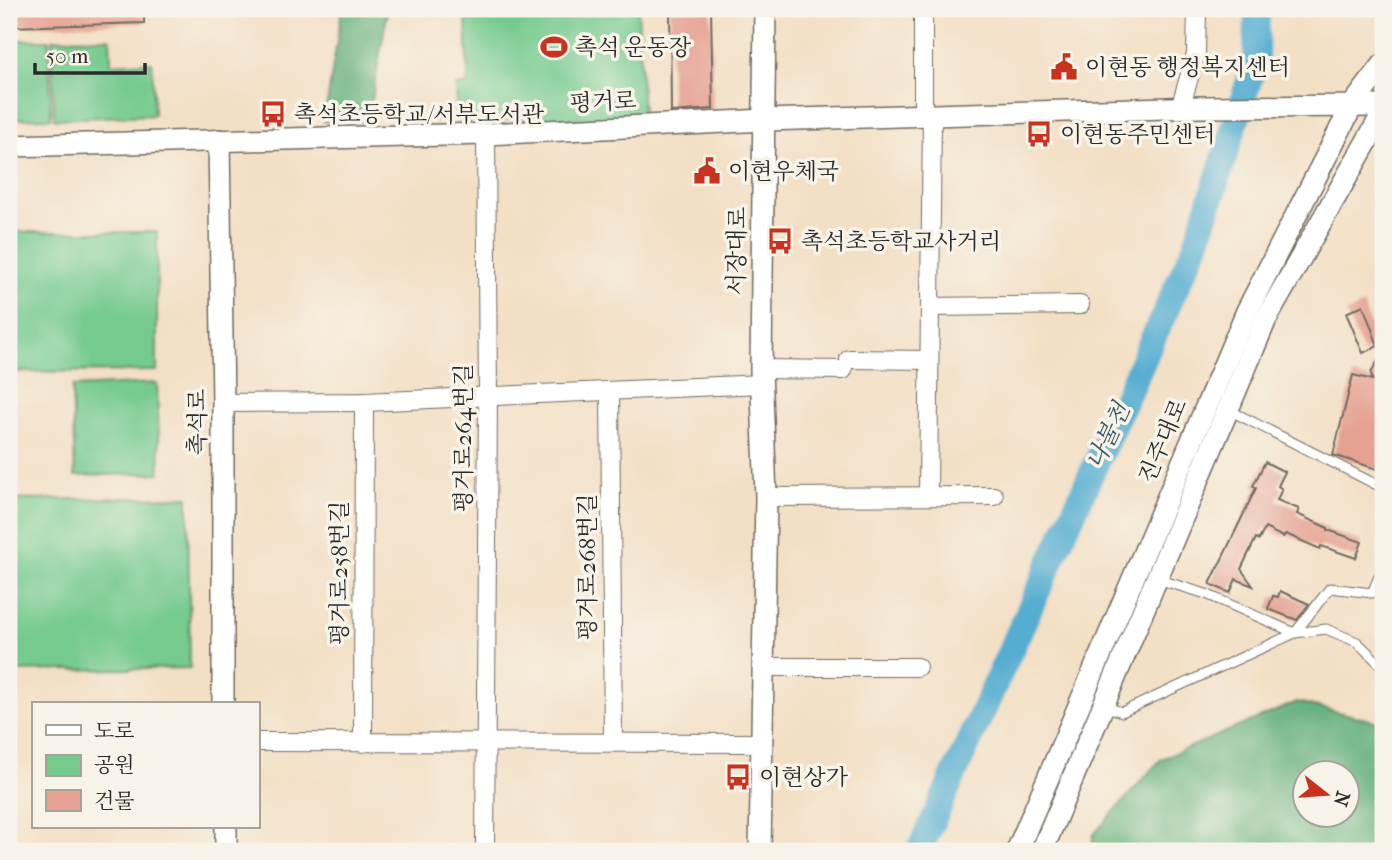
<svg xmlns="http://www.w3.org/2000/svg" width="1392" height="860" viewBox="0 0 1392 860" font-family="'IM FELL French Canon','Noto Serif KR',serif">
<style>
.green{fill:#75ca8e;stroke:#507a5c;stroke-width:2}
.forest{fill:#60ae79;stroke:#466c52;stroke-width:2;fill-rule:evenodd}
.lines{fill:none;stroke-linecap:round;stroke-linejoin:round}
.river{stroke:#54add1;stroke-width:26}
.building{fill:#e5a192}
.service-casing{stroke:#716a61;stroke-width:11}
.minor-casing{stroke:#716a61;stroke-width:20}
.tertiary-casing{stroke:#716a61;stroke-width:24}
.service{stroke:#fff;stroke-width:9}
.minor{stroke:#fff;stroke-width:18}
.tertiary{stroke:#fff;stroke-width:21}
.labels{text-anchor:middle;dominant-baseline:central;stroke-width:7;stroke-linejoin:round;paint-order:stroke}
.poi-label{font-size:23px;fill:#2b2b2b;stroke:#f7f3e8;text-anchor:start}
.street-label{font-size:23px;fill:#2b2b2b;stroke:#f7f3e8}
.water-label{font-size:24px;font-style:italic;fill:#395865;stroke:#f7f3e8}
</style>
<rect width="100%" height="100%" fill="#f7f3e8"/>
<filter id="ink" filterUnits="userSpaceOnUse"><feTurbulence type="fractalNoise" baseFrequency=".0143" numOctaves="2"/><feDisplacementMap in="SourceGraphic" scale="14" xChannelSelector="R" yChannelSelector="G"/><feConvolveMatrix kernelMatrix="1 2 1 2 8 2 1 2 1" color-interpolation-filters="sRGB"/></filter>
<filter id="wash" filterUnits="userSpaceOnUse"><feTurbulence type="fractalNoise" baseFrequency=".00686" numOctaves="4" result="noise"/><feDisplacementMap in="SourceGraphic" scale="28" xChannelSelector="R" yChannelSelector="G"/><feGaussianBlur stdDeviation="1.57" result="paint"/><feColorMatrix in="noise" values="0 0 0 0 0 0 0 0 0 0 0 0 0 0 0 0 0 1.4 0 .05"/><feComposite in="paint" operator="in"/></filter>
<g filter="url(#wash)">
<rect width="100%" height="100%" fill="#f3dfc4"/>
<g class="green">
<polygon points="466,9 638,9 643,118 457,121 456,86 468,84"/>
<polygon points="110,38 111,64 152,62 154,115 54,119 52,39"/>
<polygon points="49,40 51,118 9,119 9,40"/>
<polygon points="9,232 157,232 157,371 9,372"/>
<polygon points="157,383 160,473 75,476 72,387"/>
<polygon points="188,497 190,668 9,671 9,500"/>
</g>
<g class="forest">
<polygon points="342,9 388,9 368,121 324,122"/>
<path d="M1297 702 1383 723V851H1091L1094 834 1161 759ZM1304 772H1346V814H1304Z"/>
</g>
<g class="lines">
<polyline class="river" points="919,851 1197,242 1256,59 1257,9"/>
</g>
<g id="blocks">
<g class="building">
<polygon points="9,9 144,9 144,23 9,27"/>
<polygon points="670,9 711,9 713,109 671,112"/>
<polygon points="1363,305 1378,346 1363,353 1346,313"/>
<polygon points="1383,352 1383,471 1333,455 1353,375 1373,380 1371,373"/>
<polygon points="1265,462 1285,472 1278,486 1282,489 1277,500 1299,509 1297,514 1328,528 1328,530 1362,542 1356,558 1321,546 1320,549 1286,534 1283,537 1265,528 1259,540 1256,538 1241,569 1253,586 1236,579 1230,593 1210,584 1256,488 1253,486"/>
<polygon points="1280,591 1309,604 1297,620 1268,609 1273,596 1278,597"/>
</g>
</g>
</g>
<g filter="url(#ink)">
<use href="#blocks" fill-opacity="0" stroke="#716a61" stroke-width="2"/>
<g class="lines">
<g class="service-casing">
<g id="service">
<polyline points="1229,410 1383,488"/>
<polyline points="1157,579 1206,594 1295,633 1330,588 1372,593 1383,567"/>
<polyline points="1103,706 1122,712 1295,633 1326,629 1357,642 1383,667"/>
</g>
</g>
<g class="minor-casing">
<g id="minor">
<polyline points="1180,108 1196,54 1197,9"/>
<polyline points="923,116 923,9"/>
<polyline points="930,307 1080,305"/>
<polyline points="849,359 929,360"/>
<polyline points="761,369 843,370"/>
<polyline points="610,392 613,742"/>
<polyline points="223,403 364,402 762,384"/>
<polyline points="928,496 932,115"/>
<polyline points="766,497 994,496"/>
<polyline points="762,667 917,667"/>
<polyline points="257,742 762,743"/>
<polyline points="363,743 364,402"/>
<polyline points="485,851 488,396 486,134"/>
</g>
</g>
<g class="tertiary-casing">
<g id="tertiary">
<polyline points="219,140 223,403 223,704"/>
<polyline points="9,146 486,134 765,120 1200,107 1383,106"/>
<polyline points="226,827 226,851"/>
<polyline points="760,851 766,497 761,369 765,9"/>
<polyline points="1017,851 1247,311 1352,106 1383,65"/>
<polyline points="1042,851 1266,319 1383,113"/>
</g>
</g>
<use href="#service" class="service"/>
<use href="#minor" class="minor"/>
<use href="#tertiary" class="tertiary"/>
</g>
</g>
<defs>
<g id="stadium-bare" transform="scale(2.1)"><path d="M0-5a6.5 5 0 1 0 0 10a6.5 5 0 1 0 0-10ZM-3.5-1.8h7v3.6h-7Z" fill="#c8321e" stroke="#f7f3e8" stroke-width="2.5" paint-order="stroke"/></g>
<g id="civic-bare" transform="scale(2.1)"><path d="M-.6-6.5H3V-4.5H.6V-3L4-1V1h2V6H-6V1h2V-1L-.6-3ZM-1.2 2.5V6h2.4V2.5Z" fill="#c8321e" stroke="#f7f3e8" stroke-width="2.5" paint-order="stroke"/></g>
<g id="bus-bare" transform="scale(2.1)"><path d="M-5-6H5V4H4V6H2V4H-2V6H-4V4H-5ZM-3.5-4V0h7V-4ZM-3.5 1.2v1.5H-2V1.2ZM2 1.2v1.5H3.5V1.2Z" fill="#c8321e" stroke="#f7f3e8" stroke-width="2.5" paint-order="stroke"/></g>
</defs>
<g fill-rule="evenodd">
<use href="#stadium-bare" x="554" y="47"/>
<use href="#civic-bare" x="1064" y="67"/>
<use href="#bus-bare" x="273" y="114"/>
<use href="#bus-bare" x="1039" y="134"/>
<use href="#civic-bare" x="707" y="171"/>
<use href="#bus-bare" x="780" y="241"/>
<use href="#bus-bare" x="738" y="777"/>
</g>
<g class="labels">
<g class="poi-label">
<text x="575" y="47">촉석 운동장</text>
<text x="1085" y="67">이현동 행정복지센터</text>
<text x="294" y="114">촉석초등학교/서부도서관</text>
<text x="1060" y="134">이현동주민센터</text>
<text x="728" y="171">이현우체국</text>
<text x="801" y="241">촉석초등학교사거리</text>
<text x="759" y="777">이현상가</text>
</g>
<g class="street-label">
<text transform="translate(603 102) rotate(-3)">평거로</text>
<text transform="translate(737 251) rotate(-89)">서장대로</text>
<text transform="translate(197 422) rotate(-90)">촉석로</text>
<text transform="translate(463 438) rotate(-90)">평거로264번길</text>
<text transform="translate(1163 441) rotate(-67)">진주대로</text>
<text transform="translate(587 567) rotate(-90)">평거로268번길</text>
<text transform="translate(339 573) rotate(-90)">평거로258번길</text>
</g>
<g class="water-label">
<text transform="translate(1108 436) rotate(-65)">나불천</text>
</g>
</g>
<rect width="1392" height="860" fill="none" stroke="#f7f3e8" stroke-width="35"/>
<rect x="32" y="702" width="228" height="126" fill="#f7f3e8" stroke="#a5a39c" stroke-width="2"/>
<rect x="46" y="725" width="35" height="10" fill="#ffffff" stroke="#a5a39c" stroke-width="2"/>
<text x="94" y="738" font-size="21" fill="#2b2b2b">도로</text>
<rect x="46" y="755" width="35" height="21" fill="#75ca8e" stroke="#a5a39c" stroke-width="2"/>
<text x="94" y="772" font-size="21" fill="#2b2b2b">공원</text>
<rect x="46" y="790" width="35" height="21" fill="#e5a192" stroke="#a5a39c" stroke-width="2"/>
<text x="94" y="808" font-size="21" fill="#2b2b2b">건물</text>
<g transform="translate(1326 794) rotate(107)"><circle r="33" fill="#f7f3e8" stroke="#a5a39c" stroke-width="2"/>
<path d="M0-5L12 26L0 18L-12 26Z" fill="#c8321e"/>
<text y="-10" font-size="19" font-weight="bold" text-anchor="middle" fill="#2b2b2b">N</text>
</g>
<path d="M35 63v10h110v-10" fill="none" stroke="#2b2b2b" stroke-width="3.5"/>
<text x="46" y="63" font-size="21" fill="#2b2b2b" stroke="#f7f3e8" stroke-width="5" paint-order="stroke">50 m</text>
</svg>
